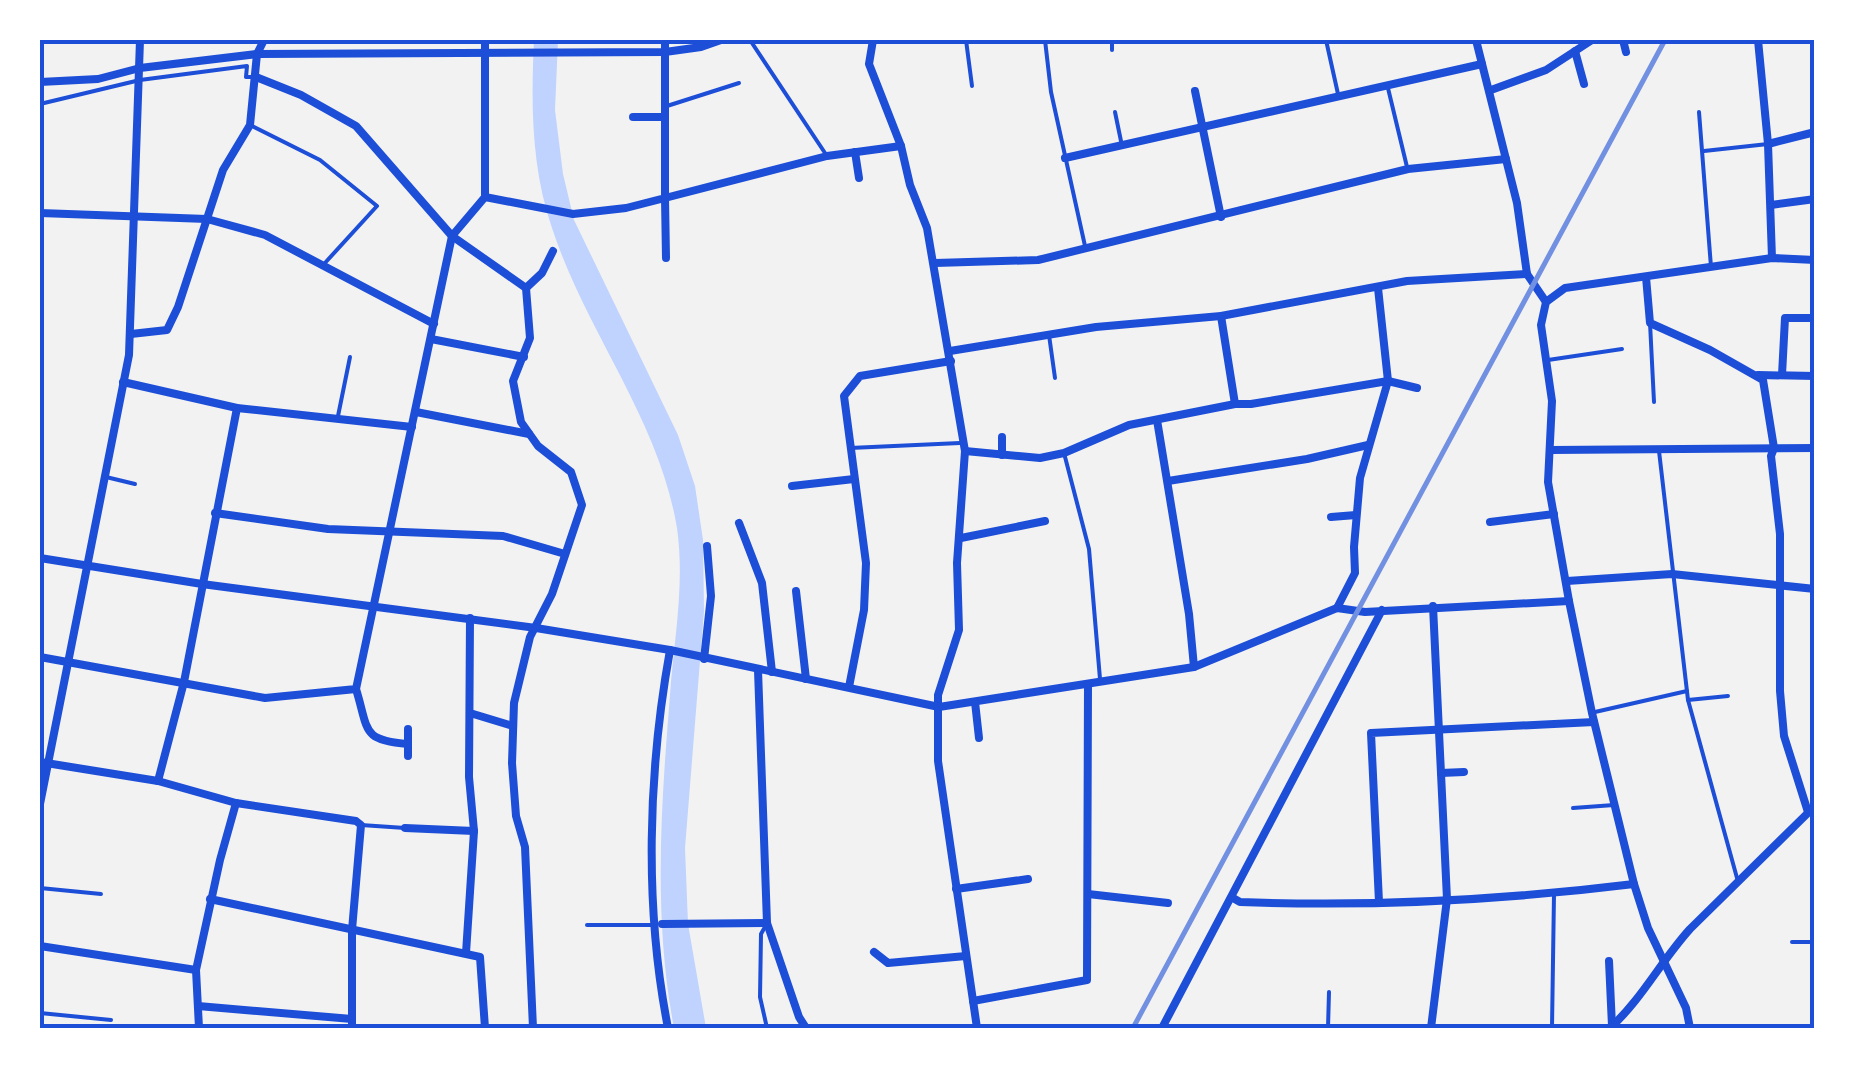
<svg xmlns="http://www.w3.org/2000/svg" width="1855" height="1068" viewBox="0 0 1855 1068" font-family="Quicksand,sans-serif">
<style>
.water{fill:#bfd3fe}
.lines{fill:none;stroke-linecap:round;stroke-linejoin:round}
.service{stroke:#1d4ed8;stroke-width:4}
.minor{stroke:#1d4ed8;stroke-width:8}
.rail{stroke:#7290e2;stroke-width:5}
.neatline{fill:none;stroke:#1d4ed8;stroke-width:4}
</style>
<rect width="100%" height="100%" fill="#f2f2f2"/>
<path class="water" d="M534 40H558L555 110 563 174 574 220 678 435 695 486 703 540 704 611 685 848 688 924 706 1028H674C653 918 661 806 670 695 674 639 685 585 677 528 659 419 586 332 552 228 531 167 531 103 534 40Z"/>
<g class="lines">
<g class="service">
<polyline points="750,40 827,156"/>
<polyline points="966,40 972,86"/>
<polyline points="1045,40 1051,92 1085,246"/>
<polyline points="1112,40 1112,50"/>
<polyline points="1326,40 1338,94"/>
<polyline points="1387,84 1407,167"/>
<polyline points="40,104 140,80 247,66 246,77 256,77"/>
<polyline points="667,106 739,83"/>
<polyline points="1115,112 1122,146"/>
<polyline points="1699,112 1711,267"/>
<polyline points="250,125 320,160 377,206 324,264"/>
<polyline points="1704,151 1768,144"/>
<polyline points="1650,323 1654,402"/>
<polyline points="1049,335 1055,378"/>
<polyline points="1548,360 1622,349"/>
<polyline points="338,416 350,357"/>
<polyline points="850,448 960,443"/>
<polyline points="1659,451 1688,700 1737,878"/>
<polyline points="1064,453 1089,549 1100,679"/>
<polyline points="106,477 135,484"/>
<polyline points="1688,700 1728,696"/>
<polyline points="1595,712 1687,691"/>
<polyline points="1573,808 1614,805"/>
<polyline points="361,825 405,828"/>
<polyline points="40,888 101,894"/>
<polyline points="587,925 653,925"/>
<polyline points="766,925 761,934 760,997 767,1028"/>
<polyline points="1792,942 1815,942"/>
<polyline points="40,1013 111,1020"/>
<polyline points="1328,1028 1329,992"/>
<polyline points="1552,1028 1554,894"/>
</g>
<g class="minor">
<polyline points="873,40 869,64 901,146 910,185 927,228 965,451 957,563 959,630 938,695 938,761 977,1028"/>
<polyline points="1476,40 1517,203 1527,274 1546,302"/>
<polyline points="1623,40 1626,52"/>
<polyline points="1758,40 1768,144 1772,258"/>
<polyline points="1575,51 1584,84"/>
<polyline points="256,77 301,95 356,126 452,236 526,288 530,338 513,381 521,422 538,446 571,472 582,505 552,594 530,637 514,703 512,763 516,816 525,847 533,1028"/>
<polyline points="40,82 98,79 140,68 257,54 665,52 701,47 721,40"/>
<polyline points="1491,90 1546,70 1592,40"/>
<polyline points="1195,91 1221,217"/>
<polyline points="633,117 665,117"/>
<polyline points="1768,144 1815,132"/>
<polyline points="855,152 859,178"/>
<polyline points="1065,158 1482,64"/>
<polyline points="485,197 573,214 626,208 665,198 665,40"/>
<polyline points="1771,205 1815,199"/>
<polyline points="40,213 207,219 265,235 434,324"/>
<polyline points="666,258 665,198 827,156 901,146"/>
<polyline points="935,263 1038,260 1408,169 1506,159"/>
<polyline points="1646,277 1650,323 1710,350 1763,380 1774,448 1771,456 1780,534 1780,691 1784,736 1808,812"/>
<polyline points="526,288 542,273 553,251"/>
<polyline points="1221,316 1235,404"/>
<polyline points="131,334 167,330 178,307 223,170 250,125 257,54 264,40"/>
<polyline points="431,339 524,357"/>
<polyline points="950,351 1096,327 1221,316 1407,281 1527,274"/>
<polyline points="1758,375 1815,376"/>
<polyline points="1782,375 1785,318 1815,318"/>
<polyline points="123,382 237,408 412,427"/>
<polyline points="416,412 529,434"/>
<polyline points="1157,420 1189,614 1194,667"/>
<polyline points="1002,437 1002,455"/>
<polyline points="1551,450 1815,448"/>
<polyline points="965,451 1040,458 1064,453 1129,425 1235,404 1251,404 1388,381 1417,388"/>
<polyline points="1168,481 1307,459 1368,445"/>
<polyline points="792,486 854,479"/>
<polyline points="215,513 328,529 503,536 565,554"/>
<polyline points="1331,517 1356,515"/>
<polyline points="1490,522 1554,514"/>
<polyline points="739,523 762,583 772,672"/>
<polyline points="961,538 1045,521"/>
<polyline points="40,558 202,584 536,628 670,650 939,707 1194,667 1337,608 1365,612 1569,601"/>
<polyline points="1567,581 1672,574 1815,589"/>
<polyline points="796,591 806,679"/>
<polyline points="1337,608 1355,573 1354,547 1360,478 1388,381 1378,288"/>
<polyline points="40,657 265,698 356,689 452,236 485,197 485,40"/>
<polyline points="704,659 711,596 707,546"/>
<polyline points="758,670 767,923 799,1017 806,1028"/>
<polyline points="849,687 864,610 866,563 844,396 860,376 951,361"/>
<path d="M356 689C369 731 361 740 408 744"/>
<polyline points="975,702 979,738"/>
<polyline points="470,713 513,726"/>
<polyline points="408,756 408,729"/>
<polyline points="40,762 158,781 236,803 356,821 361,825 352,930 352,1028"/>
<polyline points="1441,773 1464,772"/>
<polyline points="158,781 184,682 237,408"/>
<polyline points="40,804 129,355 140,40"/>
<polyline points="405,828 474,831"/>
<polyline points="956,889 1028,879"/>
<polyline points="1088,894 1168,903"/>
<path d="M1233 898 1240 902C1371 907 1504 900 1634 884"/>
<polyline points="210,899 480,957 485,1028"/>
<polyline points="1379,902 1371,733 1594,722"/>
<polyline points="662,924 767,923"/>
<polyline points="40,946 196,970"/>
<polyline points="874,952 888,963 966,956"/>
<polyline points="466,953 474,831 469,777 470,618"/>
<polyline points="1609,961 1612,1026"/>
<polyline points="973,1001 1087,980 1088,685"/>
<polyline points="198,1006 352,1019"/>
<polyline points="199,1028 196,970 220,860 236,803"/>
<path d="M668 1028C644 906 648 772 670 650"/>
<polyline points="1162,1028 1382,610"/>
<polyline points="1431,1028 1447,899 1433,606"/>
<path d="M1610 1028C1642 999 1661 961 1690 929L1815 806"/>
<polyline points="1690,1028 1686,1008 1648,928 1634,884 1592,713 1569,601 1548,482 1552,401 1541,325 1546,302 1565,288 1772,258 1815,260"/>
</g>
<polyline class="rail" points="1133,1028 1665,40"/>
</g>
<rect width="1855" height="1068" fill="none" stroke="#ffffff" stroke-width="85"/>
<rect x="42" y="42" width="1770" height="984" class="neatline"/>
</svg>
